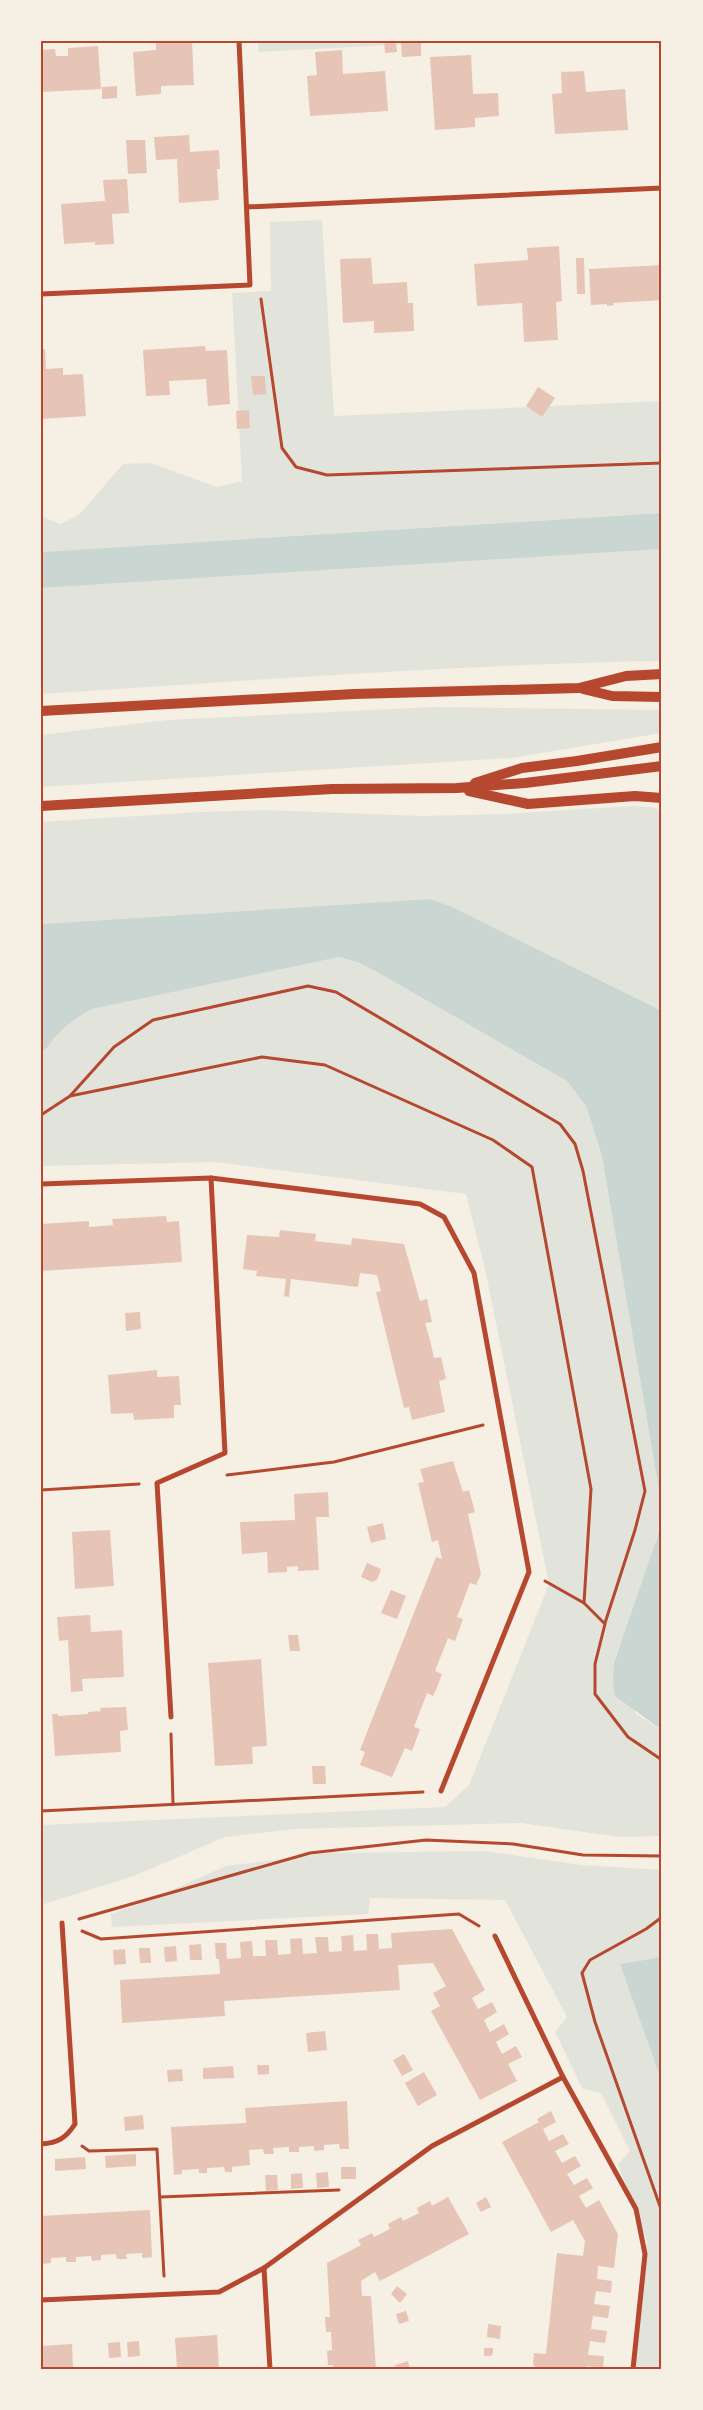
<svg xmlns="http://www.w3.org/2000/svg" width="703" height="2410" viewBox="0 0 703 2410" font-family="'Exo 2',sans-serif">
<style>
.green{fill:#e2e4dc}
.water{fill:#c9d6d2}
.building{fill:#e6c5b7}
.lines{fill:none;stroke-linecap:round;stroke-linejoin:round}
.path{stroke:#b5482f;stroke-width:3}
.minor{stroke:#b5482f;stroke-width:5}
.secondary{stroke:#b5482f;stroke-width:10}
.neatline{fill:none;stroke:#b5482f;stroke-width:2}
</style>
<rect width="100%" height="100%" fill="#f6efe4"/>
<g class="green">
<polygon points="258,41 464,41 258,52"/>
<polygon points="322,220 334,416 662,401 662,513 41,552 41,516 60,524 79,515 123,464 151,463 217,487 242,481 232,293 271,291 270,222"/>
<path d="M662 549V659L658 661C452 665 247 681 41 694V588Z"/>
<polygon points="434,707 662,710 662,733 511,758 41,787 41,735 167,720"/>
<polygon points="632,806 651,807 662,810 662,1011 450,906 429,899 41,924 41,822 200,812 265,810 423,816 504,814"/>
<path d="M339 957 357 962 377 972 567 1081 586 1106 602 1156 661 1495C663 1545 631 1613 614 1662L636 1714 662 1730V1836L619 1837 521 1823 295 1829 225 1837 134 1876 41 1905V1825L445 1807 469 1785 549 1584 485 1269 466 1194 215 1162 41 1166V1052C49 1048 51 1041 57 1035 67 1024 79 1016 92 1009Z"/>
<polygon points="483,1851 581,1865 662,1870 662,1957 621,1964 662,2082 662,2369 635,2369 647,2242 618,2164 630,2151 601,2093 582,2088 555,2032 567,2017 505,1900 370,1898 368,1914 112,1927 111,1914 147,1901 226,1866 327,1853"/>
</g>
<g class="water">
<polygon points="662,513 662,549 41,588 41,552"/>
<path d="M429 899 450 906 662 1011V1507L602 1156 586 1106 567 1081 377 972 357 962 339 957 92 1009C79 1016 67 1024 57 1035 51 1041 49 1048 41 1052V924Z"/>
<polygon points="662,1514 662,1730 615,1696 613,1680 614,1663 657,1538"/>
<polygon points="662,1957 662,2082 620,1964"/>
</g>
<g class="building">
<polygon points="192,41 194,85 161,86 161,94 136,96 133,52 156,50 156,43"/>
<polygon points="384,41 396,41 397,52 385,53"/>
<polygon points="401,41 421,41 421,56 402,57"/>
<polygon points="98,46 101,89 41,92 41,50 55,49 56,56 68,56 68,48"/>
<polygon points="342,50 343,74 385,71 388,111 310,116 307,76 317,75 315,52"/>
<polygon points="471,55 473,94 498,93 499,116 475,118 475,127 435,130 430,57"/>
<polygon points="584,71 586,92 625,89 628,130 555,134 552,94 562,93 561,72"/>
<polygon points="117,86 117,98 102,99 102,87"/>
<polygon points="189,135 190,152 219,150 220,169 217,169 219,200 179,203 177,159 156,160 154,137"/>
<polygon points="126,140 145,140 147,173 128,174"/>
<polygon points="127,179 129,213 112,214 114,244 95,245 95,242 64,244 61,204 105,201 103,180"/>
<polygon points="559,246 562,301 556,302 558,340 524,342 522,303 477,306 474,264 528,260 527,248"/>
<polygon points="371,258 373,284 407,282 408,303 413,303 414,331 374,333 374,321 343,323 340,259"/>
<polygon points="576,258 584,258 585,294 577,294"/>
<polygon points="662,265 662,300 613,303 614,305 607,306 607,304 591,305 589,269"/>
<polygon points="205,346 206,351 227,350 230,404 208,406 206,379 169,381 170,395 146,396 143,350"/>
<polygon points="41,349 45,349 46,369 63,368 63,375 83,374 86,416 41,419"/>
<polygon points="251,376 265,376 266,394 253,395"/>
<polygon points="538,387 555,398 542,417 526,406"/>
<polygon points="249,410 250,428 237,429 236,411"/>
<polygon points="166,1216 167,1222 179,1221 182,1262 41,1271 41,1224 89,1221 89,1227 113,1225 112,1219"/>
<polygon points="280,1230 316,1234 315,1241 351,1245 352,1238 404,1244 420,1301 427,1299 432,1322 425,1323 430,1340 434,1358 441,1357 446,1379 439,1381 445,1412 412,1420 409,1407 404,1408 376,1292 381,1291 377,1275 360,1273 358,1287 291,1279 289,1297 284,1296 286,1279 256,1276 257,1271 243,1269 247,1235 279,1237"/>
<polygon points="140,1312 141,1329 126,1331 125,1313"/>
<polygon points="157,1370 157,1377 179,1376 181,1405 174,1405 174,1418 134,1420 133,1413 111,1414 108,1375"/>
<polygon points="453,1461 463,1492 469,1490 475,1512 468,1514 481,1574 476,1585 470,1583 457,1617 463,1619 455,1641 448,1638 435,1671 442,1674 438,1685 433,1696 427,1693 414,1727 420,1729 412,1751 405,1748 392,1777 360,1765 365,1752 360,1750 436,1557 442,1559 438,1540 432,1542 418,1483 424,1482 420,1469"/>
<polygon points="328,1492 329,1517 316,1517 319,1570 298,1571 298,1566 287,1567 287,1572 268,1573 267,1552 242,1554 240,1522 295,1520 294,1494"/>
<polygon points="383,1523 386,1539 371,1543 367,1527"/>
<polygon points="110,1530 114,1586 75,1589 72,1532"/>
<polygon points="367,1563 381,1569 377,1580 372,1582 361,1577"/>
<polygon points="391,1590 406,1596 397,1619 381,1613"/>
<polygon points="90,1615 91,1632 122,1630 124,1677 82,1679 83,1691 71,1692 68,1640 59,1641 57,1617"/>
<polygon points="288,1635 298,1635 300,1651 290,1651"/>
<polygon points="261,1659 267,1746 252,1747 253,1764 215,1766 208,1663"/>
<polygon points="126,1707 128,1730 120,1731 121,1752 55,1756 52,1714 58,1714 58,1716 88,1714 88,1712 101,1711 100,1708"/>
<polygon points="312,1766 325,1766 326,1784 313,1784"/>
<polygon points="452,1929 485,1990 472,1998 478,2009 492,2002 497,2012 484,2020 490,2032 504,2024 509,2034 496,2042 502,2054 516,2046 522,2057 508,2064 517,2081 480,2100 431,2011 440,2006 433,1993 446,1986 433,1963 398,1965 400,1990 224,2001 225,2016 122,2023 120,1980 220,1974 219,1959 216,1959 215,1943 226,1943 227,1959 241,1958 240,1942 252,1941 253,1956 266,1956 265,1940 277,1940 278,1955 291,1954 290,1939 302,1938 303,1954 317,1953 315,1937 328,1937 329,1952 342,1951 341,1936 353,1935 354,1951 367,1950 366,1934 378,1934 379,1949 392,1948 391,1933"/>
<polygon points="201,1944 202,1960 190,1960 189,1945"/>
<polygon points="176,1946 177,1961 165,1962 164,1947"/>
<polygon points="139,1948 150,1948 151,1963 140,1963"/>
<polygon points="125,1949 126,1964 114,1965 113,1950"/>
<polygon points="325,2031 327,2050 308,2052 306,2033"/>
<polygon points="404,2054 413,2070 402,2076 393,2060"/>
<polygon points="257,2065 269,2065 269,2074 258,2075"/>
<polygon points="233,2066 234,2078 203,2079 203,2068"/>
<polygon points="182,2069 183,2081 168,2082 167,2070"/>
<polygon points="424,2072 437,2095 418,2106 405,2083"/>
<polygon points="347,2101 349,2149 340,2149 339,2144 324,2145 324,2150 314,2151 314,2146 299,2147 299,2152 289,2152 289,2147 273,2148 274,2154 264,2154 263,2149 249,2150 250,2165 232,2167 232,2172 225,2172 224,2167 207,2168 207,2173 199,2173 199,2169 182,2170 182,2174 174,2175 171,2127 246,2123 245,2108"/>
<polygon points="551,2111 556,2122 543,2129 549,2141 563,2134 569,2144 555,2151 562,2163 575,2156 581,2166 567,2174 574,2185 587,2178 593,2188 579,2196 586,2208 599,2200 618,2234 614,2268 598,2266 597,2279 612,2281 611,2293 596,2291 594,2304 610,2306 608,2318 593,2316 591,2329 607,2331 605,2343 590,2341 588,2355 604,2356 603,2368 587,2366 587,2369 544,2369 536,2368 533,2364 534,2353 546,2354 557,2253 583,2256 585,2241 573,2220 551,2232 502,2142 539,2122 537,2119"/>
<polygon points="143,2115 144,2129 125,2131 124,2117"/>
<polygon points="136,2154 136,2166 106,2168 105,2156"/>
<polygon points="85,2157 86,2169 55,2171 55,2159"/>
<rect x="341" y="2167" width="15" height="12"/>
<polygon points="328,2172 329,2187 317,2188 316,2173"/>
<polygon points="302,2173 303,2188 291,2189 291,2174"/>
<polygon points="265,2175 277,2175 278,2190 266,2191"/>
<polygon points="448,2197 469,2234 380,2281 375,2272 361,2281 362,2296 371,2296 376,2369 334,2369 333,2365 328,2365 327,2351 332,2350 331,2332 326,2332 325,2317 330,2317 327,2263 361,2245 358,2240 372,2233 374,2237 390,2229 388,2224 401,2217 403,2221 419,2213 417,2208 430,2201 432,2206"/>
<polygon points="486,2197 491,2207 481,2212 476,2203"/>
<polygon points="150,2210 152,2257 142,2258 142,2253 126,2254 127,2259 117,2259 116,2254 101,2255 101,2260 92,2261 91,2256 76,2257 76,2262 66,2262 66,2257 51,2258 51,2263 41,2264 41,2216"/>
<polygon points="397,2286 407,2294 400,2303 391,2294"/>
<polygon points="406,2311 409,2321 399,2324 396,2314"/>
<polygon points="488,2324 501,2326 500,2339 487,2337"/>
<polygon points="217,2335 219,2369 177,2369 175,2338"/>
<polygon points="139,2341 140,2356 128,2357 127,2342"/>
<polygon points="120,2342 121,2357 109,2358 108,2343"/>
<polygon points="72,2344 73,2369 41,2369 41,2346"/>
<polygon points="484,2348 493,2348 493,2353 491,2356 484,2356"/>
<polygon points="408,2361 410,2369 396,2369 395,2365"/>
</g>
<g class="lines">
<g class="path">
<polyline points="261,299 282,448 296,467 327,475 662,463"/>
<polyline points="70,1096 262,1057 325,1065 493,1140 532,1167 591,1489 584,1603 605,1624 595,1664 595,1694 628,1737 662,1760"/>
<polyline points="41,1115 70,1096 114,1047 153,1020 308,986 336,992 560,1124 575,1144 583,1171 645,1491 635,1530 605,1623"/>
<polyline points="227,1475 334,1462 483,1425"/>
<polyline points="41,1490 139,1484"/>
<polyline points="545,1581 584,1603"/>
<polyline points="171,1734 173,1803"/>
<polyline points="41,1811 423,1792"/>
<polyline points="662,1917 646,1929 590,1960 582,1973 595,2022 662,2212"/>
<polyline points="79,1919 310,1853 426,1840 513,1844 583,1855 662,1856"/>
<polyline points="82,1931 101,1939 459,1914 479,1926"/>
<polyline points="82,2146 89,2151 157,2149 164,2276"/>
<polyline points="160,2197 339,2190"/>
</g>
<g class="minor">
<polyline points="247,207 662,188"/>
<polyline points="41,294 250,285 239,41"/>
<polyline points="41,1184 211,1178 420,1204 444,1217 474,1273 529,1572 441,1791"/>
<polyline points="171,1717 157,1483 225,1453 211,1178"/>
<polyline points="495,1936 563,2077 636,2209 645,2254 633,2369"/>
<path d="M41 2144C58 2143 66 2138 75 2124L62 1923"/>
<polyline points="264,2268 270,2369"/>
<polyline points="41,2300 219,2292 264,2268 432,2146 563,2077"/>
</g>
<g class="secondary">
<polyline points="583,689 612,696 662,697"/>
<polyline points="41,711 354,694 579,688 626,676 662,674"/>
<polyline points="475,783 522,768 577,761 662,747"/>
<polyline points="469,791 528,804 635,796 662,798"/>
<polyline points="41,806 332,789 457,788 525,783 662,766"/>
</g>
</g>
<rect width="703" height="2410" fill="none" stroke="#f6efe4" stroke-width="85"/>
<rect x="42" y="42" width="618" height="2326" class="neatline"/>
</svg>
